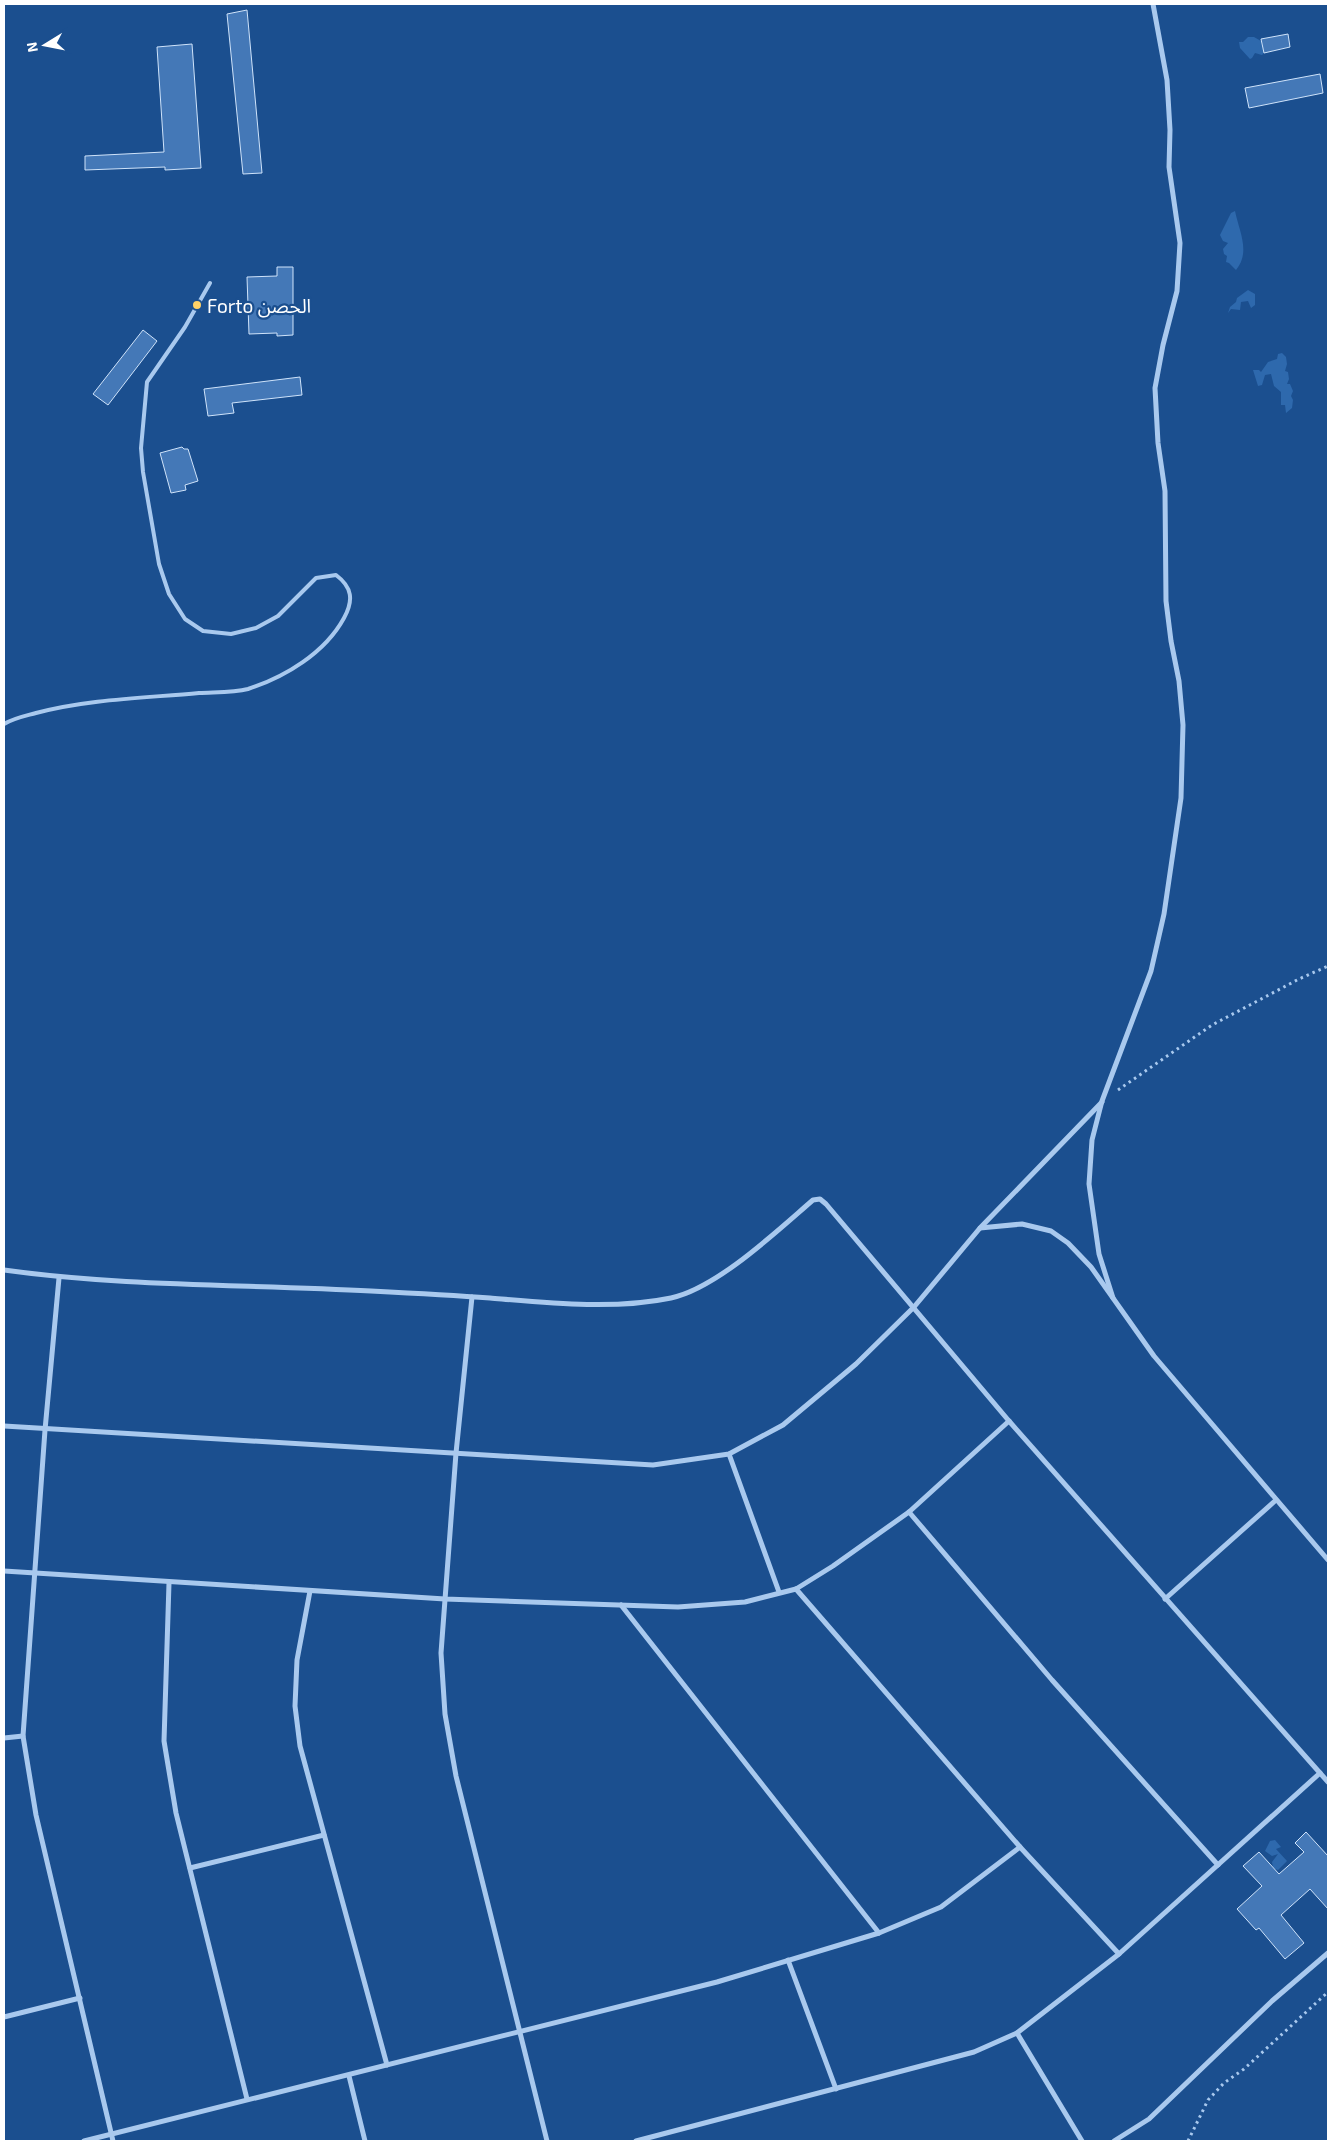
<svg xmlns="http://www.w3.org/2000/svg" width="1332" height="2145" viewBox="0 0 1332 2145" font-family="'Exo 2','Noto Sans Arabic',sans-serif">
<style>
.green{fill:#2e69ad}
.building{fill:#4478b7;stroke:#cfe3fa}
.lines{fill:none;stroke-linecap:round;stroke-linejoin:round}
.path{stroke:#a9c9ee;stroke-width:3;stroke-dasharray:2.5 4;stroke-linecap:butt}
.service{stroke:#a9c9ee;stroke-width:4}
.minor{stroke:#a9c9ee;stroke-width:5}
.poi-dot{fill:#ffd166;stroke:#1b4f8f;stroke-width:2}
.labels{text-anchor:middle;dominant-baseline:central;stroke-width:4.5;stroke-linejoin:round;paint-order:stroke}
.poi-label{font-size:19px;fill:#fff;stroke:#1b4f8f;text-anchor:start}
</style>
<rect width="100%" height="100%" fill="#1b4f8f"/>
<g class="green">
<polygon points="1248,37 1254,37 1261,41 1264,53 1262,55 1255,53 1252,58 1250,59 1240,48 1239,42 1243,42"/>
<path d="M1235 211C1239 231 1251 252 1236 270L1229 263 1226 262 1227 256 1224 254 1223 249 1228 243 1223 241 1220 235 1231 213Z"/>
<polygon points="1248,290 1255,294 1255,305 1251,308 1248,301 1241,302 1240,310 1231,309 1228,313 1230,307 1236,302 1237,298"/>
<polygon points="1282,353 1286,357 1287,364 1285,371 1288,372 1289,379 1287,384 1290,384 1293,391 1291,396 1293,400 1292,408 1286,413 1285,405 1281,405 1281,392 1274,386 1271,374 1265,375 1262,385 1258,386 1253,370 1259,370 1261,372 1268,362 1277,359 1278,354"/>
<polygon points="1275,1840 1281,1847 1276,1849 1287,1861 1278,1870 1273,1868 1272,1862 1278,1854 1272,1856 1265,1851 1270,1841"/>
</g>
<g class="building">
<polygon points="247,10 262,173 243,174 227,14"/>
<polygon points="1288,34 1290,47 1264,53 1261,39"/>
<polygon points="192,44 201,168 165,170 165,167 85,170 85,156 164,152 157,47"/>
<polygon points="1320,74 1323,93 1249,108 1245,88"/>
<polygon points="277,267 293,267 293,335 277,336 277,333 249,334 247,277 277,276"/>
<polygon points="143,330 157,341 108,405 93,394"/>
<polygon points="300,377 302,395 232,403 234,413 208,416 204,389"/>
<polygon points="182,447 184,449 188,449 198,481 185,485 186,490 171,493 160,453"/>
<polygon points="1306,1832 1328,1856 1328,1909 1310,1889 1281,1915 1304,1943 1285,1959 1259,1928 1256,1930 1237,1909 1262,1886 1243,1866 1259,1852 1279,1874 1304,1852 1295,1843"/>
</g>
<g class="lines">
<g class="path">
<polyline points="1118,1090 1212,1025 1299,979 1328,966"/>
<polyline points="1188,2141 1208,2100 1224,2083 1244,2069 1328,1992"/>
</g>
<path class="service" d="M4 724C14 718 25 716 36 713 89 699 145 698 199 693 214 692 233 693 248 689 285 677 325 653 344 618 354 600 352 587 336 575L316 578 278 616 256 628 231 634 203 631 185 619 169 594 159 564 143 472 141 448 147 382 185 327 210 283"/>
<g class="minor">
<polyline points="980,1228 1022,1224 1051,1231 1068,1243 1091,1267 1154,1356 1328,1560"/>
<path d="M4 1270C126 1287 249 1284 371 1291 411 1293 450 1295 490 1298 548 1303 614 1310 671 1298 717 1288 777 1231 813 1200L820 1199 826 1204 1009 1421 1320 1773 1119 1954 1017 2033 974 2052 636 2141"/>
<polyline points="59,1278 45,1430 23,1736 36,1815 113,2141"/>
<polyline points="472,1297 456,1453 441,1653 445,1714 456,1776 547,2141"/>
<polyline points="1113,1298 1099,1254 1089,1184 1092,1140 1102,1101 1151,971 1164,914 1181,798 1183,725 1179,681 1171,641 1166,601 1165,491 1158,443 1155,388 1163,345 1177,291 1180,243 1169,167 1170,130 1167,80 1153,4"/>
<polyline points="4,1426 653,1465 729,1454 783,1425 856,1364 914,1307 980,1228 1102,1102"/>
<polyline points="729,1454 779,1592"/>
<polyline points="909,1512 1052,1680 1218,1865"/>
<polyline points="4,1571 445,1599 678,1607 745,1602 796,1589 833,1566 909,1512 1009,1421"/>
<polyline points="169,1583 164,1741 176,1813 247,2099"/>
<polyline points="796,1589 1020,1847 1119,1954"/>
<polyline points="310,1591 297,1660 295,1706 300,1746 387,2065"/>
<polyline points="1165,1599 1276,1500"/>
<polyline points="621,1605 879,1933"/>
<polyline points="4,1738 23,1736"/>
<polyline points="1320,1773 1328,1782"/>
<polyline points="190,1868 324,1835"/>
<polyline points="788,1960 836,2089"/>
<polyline points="4,2017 80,1998"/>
<polyline points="1017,2033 1082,2141"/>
<polyline points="349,2076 365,2141"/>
<polyline points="84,2141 717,1982 879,1933 941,1907 1020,1847"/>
<polyline points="1114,2141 1149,2119 1272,2001 1328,1953"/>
</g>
</g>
<circle class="poi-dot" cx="197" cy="305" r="5"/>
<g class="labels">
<g class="poi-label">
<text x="207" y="305">Forto الحصن</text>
</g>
</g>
<rect width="1332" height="2145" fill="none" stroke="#ffffff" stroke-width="10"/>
<g transform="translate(45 45) rotate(260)" stroke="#1b4f8f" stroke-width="4" paint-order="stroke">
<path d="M0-4L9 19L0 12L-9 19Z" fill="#ffffff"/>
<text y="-8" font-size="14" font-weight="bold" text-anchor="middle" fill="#ffffff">N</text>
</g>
</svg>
